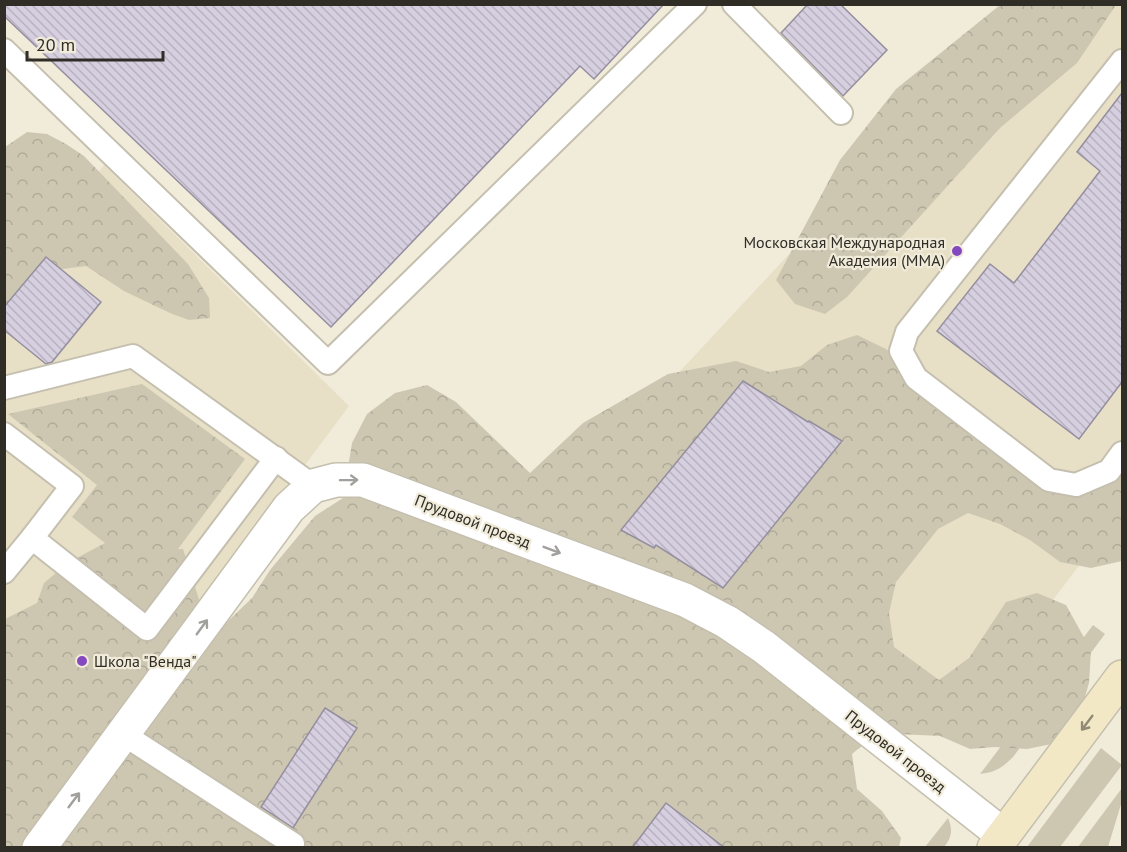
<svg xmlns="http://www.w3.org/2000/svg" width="1127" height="852" viewBox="0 0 1127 852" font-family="'PT Sans',sans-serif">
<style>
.built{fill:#e7dfc6}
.green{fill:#cdc7b2}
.forest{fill:url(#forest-crowns)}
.building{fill:url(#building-back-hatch);stroke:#948e9e;stroke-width:1.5}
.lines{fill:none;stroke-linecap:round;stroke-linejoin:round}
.lane-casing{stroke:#c4bfae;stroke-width:26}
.street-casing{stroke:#c4bfae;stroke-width:36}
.secondary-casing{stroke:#c4bfae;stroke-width:36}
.lane{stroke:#fff;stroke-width:22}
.street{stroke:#fff;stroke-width:33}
.secondary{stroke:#f2e8c5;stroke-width:33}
.oneway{stroke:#a1a09d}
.oneway2{stroke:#908a76}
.poi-dot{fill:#8449bf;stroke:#f1ebda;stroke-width:2}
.labels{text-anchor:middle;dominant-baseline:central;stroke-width:4.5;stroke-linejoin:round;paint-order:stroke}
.poi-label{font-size:16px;fill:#2f2d26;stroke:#f1ebda;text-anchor:end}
.street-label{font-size:16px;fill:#2f2d26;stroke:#f1ebda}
</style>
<defs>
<pattern id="forest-crowns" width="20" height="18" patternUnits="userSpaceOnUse" patternTransform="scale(1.5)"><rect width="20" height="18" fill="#cdc7b2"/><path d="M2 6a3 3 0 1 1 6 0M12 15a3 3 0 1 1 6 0" fill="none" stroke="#b0ab99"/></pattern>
<pattern id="building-back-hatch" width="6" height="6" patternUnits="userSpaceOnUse" patternTransform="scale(1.5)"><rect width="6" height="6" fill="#d6cfe0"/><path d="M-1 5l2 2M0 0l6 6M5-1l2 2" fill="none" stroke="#b8b2c0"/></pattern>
</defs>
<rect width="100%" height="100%" fill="#f1ebda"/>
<g class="built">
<polygon points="1021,5 1122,5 1122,509 957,726 562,498"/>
<polygon points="104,165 349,406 20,848 4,847 4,294"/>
</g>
<g class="green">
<path d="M1093 625 1105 634 1013 757C1002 768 996 772 980 774Z"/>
<polygon points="1101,748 1122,765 1060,847 1027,847"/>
<polygon points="1122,788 1122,801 1108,847 1078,847"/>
<path d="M948 818C953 830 952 837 944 847H925Z"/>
</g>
<g class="forest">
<polygon points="1000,5 1116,5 1077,63 1000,128 847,297 825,314 795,304 776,280 840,160 896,89"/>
<polygon points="27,132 47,134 66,144 84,156 188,264 209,298 210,318 189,320 170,313 124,291 86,266 39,272 7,303 6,330 5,333 5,147"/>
<polygon points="857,335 886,349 963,406 1011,454 1070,479 1101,466 1122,445 1122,561 1091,568 1060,562 1030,540 1000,524 968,513 938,529 896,582 889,613 894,647 939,680 969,658 1006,602 1037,593 1066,605 1091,650 1089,683 1080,714 1061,742 1027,749 994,747 970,749 940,736 877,733 852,754 857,789 882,811 901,838 899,847 5,848 5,619 37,603 44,583 69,562 105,543 72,517 97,485 8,414 142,384 245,459 178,549 183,549 202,609 227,622 252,598 270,570 315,516 343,498 352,443 367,414 395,393 427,385 456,402 530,473 583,423 668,374 736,361 769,372 801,366 827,345"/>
</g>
<g class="building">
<polygon points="4,4 664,4 594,79 580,66 331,327 4,16"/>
<polygon points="808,4 840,4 887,50 843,96 781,33"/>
<polygon points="1122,93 1122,382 1079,439 937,331 990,264 1014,283 1100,171 1077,152"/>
<polygon points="46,257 101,302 52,362 46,364 4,330 4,307"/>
<polygon points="743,381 808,422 809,421 842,441 723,588 656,545 654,548 621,530"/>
<polygon points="325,708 357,728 303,812 293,828 261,807"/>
<polygon points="666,803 725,848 632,848"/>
</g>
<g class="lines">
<g class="lane-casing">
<g id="lane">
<polyline points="734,4 841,113"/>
<polyline points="4,50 328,363 695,4"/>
<polyline points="1122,61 907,332 901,351 916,378 1049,480 1076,485 1109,471 1122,453"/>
<polyline points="4,388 133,356 313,486"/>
<polyline points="4,434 72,486 32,538 147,629 276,458"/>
<polyline points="4,572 32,538"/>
<polyline points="123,734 293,844"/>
</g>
</g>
<g class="street-casing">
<polyline id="street" points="39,848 289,508 313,486 336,480 363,480 685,600 727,622 764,647 1003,835"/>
</g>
<g class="secondary-casing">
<polyline id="secondary" points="994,848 1122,677"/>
</g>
<use href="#lane" class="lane"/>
<use href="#street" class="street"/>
<use href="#secondary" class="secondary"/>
</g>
<defs><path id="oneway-shaft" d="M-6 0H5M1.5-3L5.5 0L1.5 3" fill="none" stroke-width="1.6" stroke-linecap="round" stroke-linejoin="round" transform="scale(1.5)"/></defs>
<g class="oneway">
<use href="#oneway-shaft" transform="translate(349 480) rotate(-1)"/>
<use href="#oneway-shaft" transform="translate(552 550) rotate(21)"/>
<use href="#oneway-shaft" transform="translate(202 627) rotate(-54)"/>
<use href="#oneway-shaft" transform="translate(74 800) rotate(-53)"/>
</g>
<use class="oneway2" href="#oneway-shaft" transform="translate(1087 723) rotate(127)"/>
<g class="poi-dot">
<circle cx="957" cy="251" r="6"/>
<circle cx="82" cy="661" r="6"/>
</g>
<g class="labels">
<g class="poi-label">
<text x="945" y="242">Московская Международная<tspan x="945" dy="18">Академия (ММА)</tspan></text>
<text x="94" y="661" text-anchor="start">Школа "Венда"</text>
</g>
<g class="street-label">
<text transform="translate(473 521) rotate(21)">Прудовой проезд</text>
<text transform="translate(896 751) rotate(38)">Прудовой проезд</text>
</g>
</g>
<rect width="1127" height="852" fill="none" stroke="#2f2d26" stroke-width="12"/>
<path d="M27 51v9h136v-9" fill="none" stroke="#2f2d26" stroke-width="3"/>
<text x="36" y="51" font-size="18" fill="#2f2d26" stroke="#f1ebda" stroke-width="4.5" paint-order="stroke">20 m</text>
</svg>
